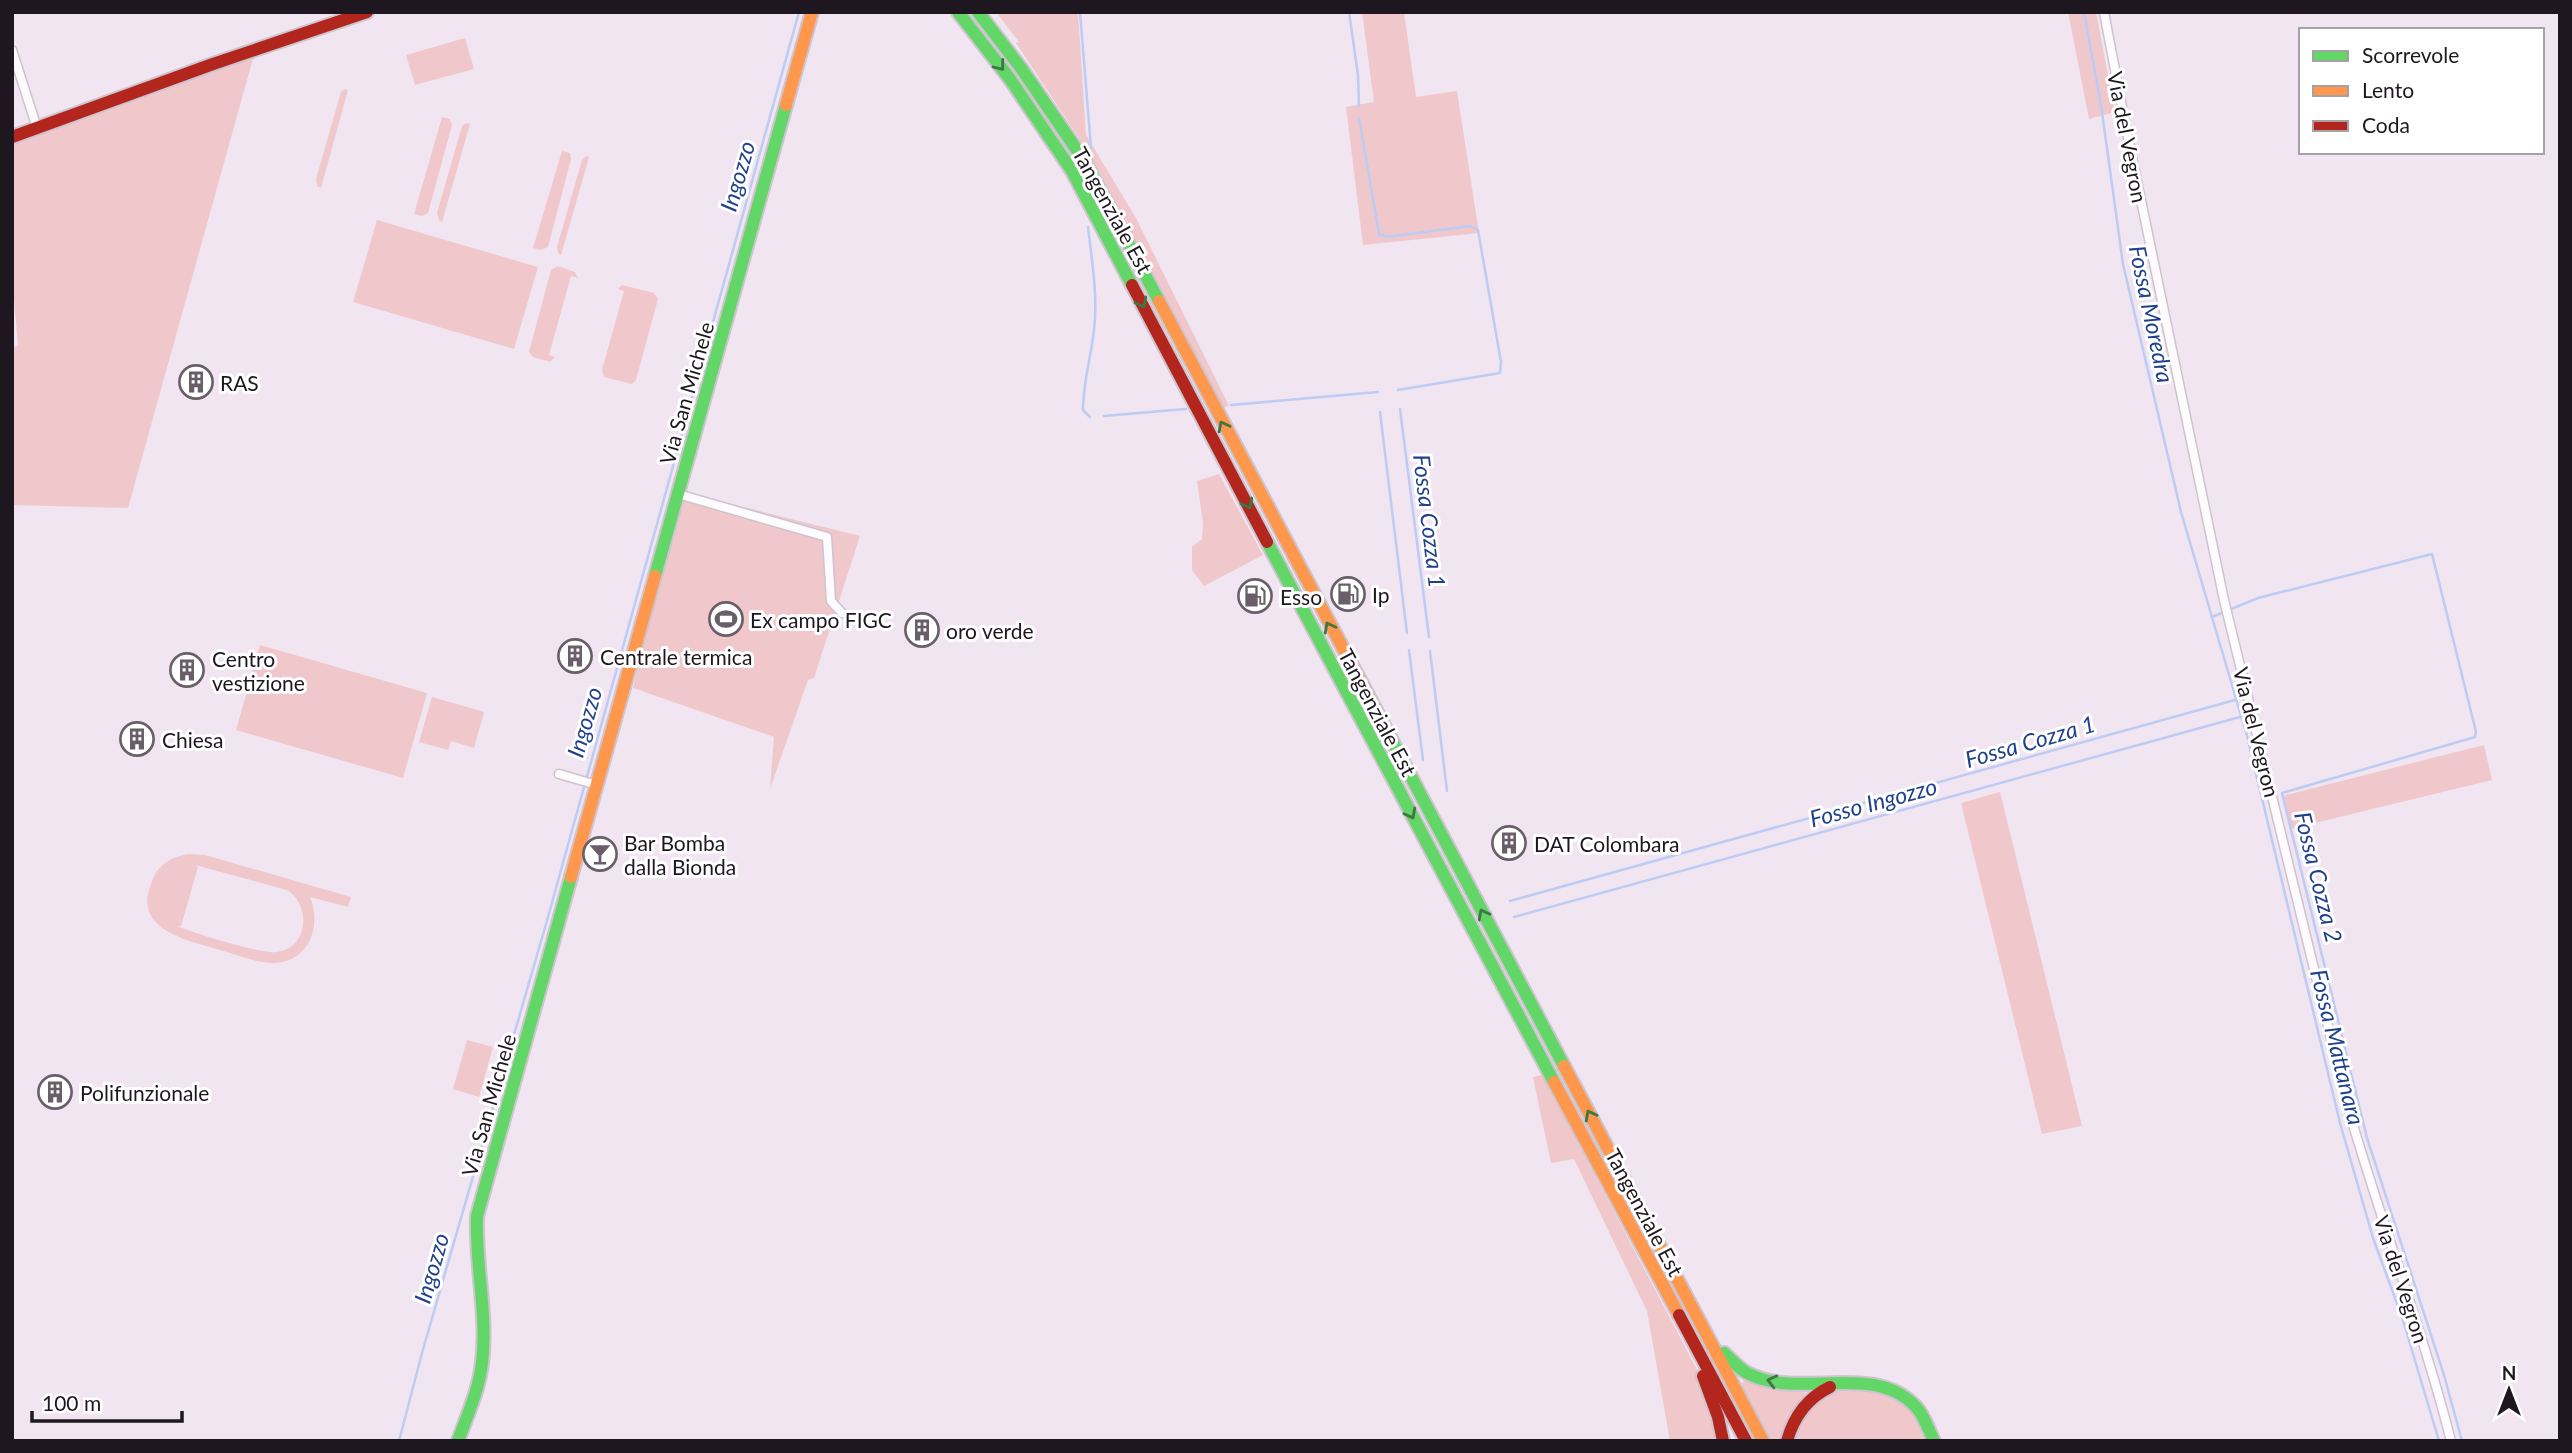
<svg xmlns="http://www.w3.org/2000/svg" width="2572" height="1453" viewBox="0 0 2572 1453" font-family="Lato,sans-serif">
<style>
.green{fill:#f0c8cc;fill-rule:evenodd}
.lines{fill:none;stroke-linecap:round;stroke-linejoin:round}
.stream{stroke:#bcccf4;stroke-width:2.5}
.street-casing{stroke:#cdc4ce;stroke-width:11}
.fast-casing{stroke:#cdc4ce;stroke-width:16}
.slow-casing{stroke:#cdc4ce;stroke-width:16}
.jam-casing{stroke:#cdc4ce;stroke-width:16}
.street{stroke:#fdfbfd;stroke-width:8}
.fast{stroke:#63d668;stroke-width:12}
.slow{stroke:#ff974d;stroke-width:12}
.jam{stroke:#b3261e;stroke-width:12}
.oneway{stroke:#407644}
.labels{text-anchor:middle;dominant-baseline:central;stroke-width:6;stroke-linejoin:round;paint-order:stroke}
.street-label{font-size:21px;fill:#1e171f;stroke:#fff}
.poi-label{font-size:21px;fill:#1e171f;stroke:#fff;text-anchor:start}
.water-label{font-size:23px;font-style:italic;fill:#1f418c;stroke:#fff}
</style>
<rect width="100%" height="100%" fill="#f0e5f1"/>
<g class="green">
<polygon points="996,12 1078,12 1086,135 1137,220 1229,406 1223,407 1084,146 1016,43 1019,42"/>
<polygon points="1362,12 1404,12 1416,97 1457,91 1479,233 1363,245 1346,107 1374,102"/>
<polygon points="2068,12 2096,12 2115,112 2089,119"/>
<polygon points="465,38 474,69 415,85 406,55"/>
<polygon points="254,55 128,508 12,505 12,347 18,346 12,276 12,140"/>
<polygon points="345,89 348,90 321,188 317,186 316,179 341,92"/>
<polygon points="442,117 450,119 452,125 428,213 422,216 414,214"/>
<polygon points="466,123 470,124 442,222 439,220 437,213 462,126"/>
<polygon points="562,151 570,153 571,159 548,247 541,250 533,248"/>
<polygon points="586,156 589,157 561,255 558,253 557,247 582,160"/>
<polygon points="377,220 538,267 514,349 353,302"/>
<polygon points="558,266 575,272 578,278 571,276 549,355 555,357 550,362 533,357 529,352 551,270"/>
<polygon points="622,285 654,293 658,299 636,380 632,384 604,377 602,370 624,291 618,289"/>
<polygon points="1219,474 1263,555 1204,586 1192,570 1192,547 1202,539 1203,523 1197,481"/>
<polygon points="687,493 860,536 814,678 808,680 770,789 774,737 633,688 678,494"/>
<polygon points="260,645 427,693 403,778 236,730"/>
<polygon points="432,697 484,712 474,748 451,741 448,750 419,742"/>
<polygon points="2484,745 2492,780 2290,829 2282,796"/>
<polygon points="2000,792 2082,1126 2042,1134 1961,803"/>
<path d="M189 854 205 855 351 897 348 907 310 897C322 926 309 963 273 963 256 963 236 954 220 950 189 941 132 930 151 884 158 864 170 857 189 854ZM195 865 287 890C311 905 309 948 277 952 261 954 193 933 177 926H181L198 867Z"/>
<polygon points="467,1040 493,1047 479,1097 453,1089"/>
<polygon points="1542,1075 1710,1394 1721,1441 1670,1441 1647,1311 1574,1159 1551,1163 1533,1077"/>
<polygon points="1745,1379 1806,1391 1782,1441 1771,1441 1741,1384"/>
<path d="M1858 1386C1902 1398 1907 1399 1926 1441H1793C1808 1404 1818 1392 1858 1386Z"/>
</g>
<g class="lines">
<g class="stream">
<polyline points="1080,12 1091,148"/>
<polyline points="1349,12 1358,75 1359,106"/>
<polyline points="2084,12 2101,105 2123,264 2181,512 2247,736 2340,1123 2373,1238 2402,1317 2439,1441"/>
<polyline points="1359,118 1379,234 1387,237 1470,226 1478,230 1501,362 1500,373 1398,390"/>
<path d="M1088 227C1092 261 1098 297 1094 330 1091 357 1083 383 1083 410L1090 417"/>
<polyline points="1231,405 1378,392"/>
<polyline points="1400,409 1429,637"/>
<polyline points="1380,412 1407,633"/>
<polyline points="1104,416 1186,409"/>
<polyline points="2212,617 2258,598 2432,554 2476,732 2475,737 2282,793 2367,1138 2444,1375 2462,1441"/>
<polyline points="1409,650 1423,760"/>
<polyline points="1430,651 1447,791"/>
<polyline points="1510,901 2235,700"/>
<polyline points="1514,917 2240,717"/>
<polyline points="399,1441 422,1353 548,917 799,12"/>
</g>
<g class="street-casing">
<g id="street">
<path d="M2104 12 2127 133 2224 600 2347 1104C2379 1217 2422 1327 2451 1441"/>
<polyline points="12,50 37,128"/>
<polyline points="678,494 827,537 831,601 842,613"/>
<polyline points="559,774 597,785"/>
</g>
</g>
<g class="fast-casing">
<g id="fast">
<polyline points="958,12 1010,79 1072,171 1132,285"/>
<polyline points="978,12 1021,68 1085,162 1159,301"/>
<polyline points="1267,542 1554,1082"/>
<polyline points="655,576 786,105"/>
<polyline points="1371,701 1564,1066"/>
<path d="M1724 1353C1732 1360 1740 1370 1749 1374 1801 1400 1873 1361 1916 1407 1924 1415 1929 1431 1934 1441"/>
<path d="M458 1441C467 1416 479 1390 482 1363 488 1315 475 1265 477 1216L571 877"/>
</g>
</g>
<g class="slow-casing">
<g id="slow">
<polyline points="786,105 812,12"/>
<polyline points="1159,301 1371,701"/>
<polyline points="571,877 655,576"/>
<polyline points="1564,1066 1763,1441"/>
<polyline points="1554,1082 1679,1315"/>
</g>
</g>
<g class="jam-casing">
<g id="jam">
<polyline points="12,137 213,64 367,12"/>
<polyline points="1132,285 1267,542"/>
<polyline points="1679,1315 1746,1441"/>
<polyline points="1703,1376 1718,1417 1723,1441"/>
<path d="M1787 1441C1794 1416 1807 1398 1830 1387"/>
</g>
</g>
<use href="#street" class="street"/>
<use href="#fast" class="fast"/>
<use href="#slow" class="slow"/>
<use href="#jam" class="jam"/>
</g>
<defs><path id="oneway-chevron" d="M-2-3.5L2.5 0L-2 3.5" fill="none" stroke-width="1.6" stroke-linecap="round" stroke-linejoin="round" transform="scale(1.75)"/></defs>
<g class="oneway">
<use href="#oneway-chevron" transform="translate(1000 66) rotate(52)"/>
<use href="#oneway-chevron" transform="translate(1142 303) rotate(62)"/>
<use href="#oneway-chevron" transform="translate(1223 426) rotate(-117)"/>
<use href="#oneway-chevron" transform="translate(1248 504) rotate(62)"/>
<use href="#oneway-chevron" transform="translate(1329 627) rotate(-118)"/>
<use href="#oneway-chevron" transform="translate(1411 814) rotate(62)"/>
<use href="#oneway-chevron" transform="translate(1483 914) rotate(-118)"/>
<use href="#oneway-chevron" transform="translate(1590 1115) rotate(-118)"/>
<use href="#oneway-chevron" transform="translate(1772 1381) rotate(-166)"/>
</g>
<defs>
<g id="building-ring" transform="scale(1.75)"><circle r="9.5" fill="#fff" stroke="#685f68" stroke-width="1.5"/><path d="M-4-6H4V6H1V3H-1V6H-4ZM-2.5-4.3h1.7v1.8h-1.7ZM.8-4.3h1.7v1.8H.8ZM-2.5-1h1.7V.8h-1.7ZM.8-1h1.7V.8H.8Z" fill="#685f68"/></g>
<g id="fuel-ring" transform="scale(1.75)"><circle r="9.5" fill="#fff" stroke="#685f68" stroke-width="1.5"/><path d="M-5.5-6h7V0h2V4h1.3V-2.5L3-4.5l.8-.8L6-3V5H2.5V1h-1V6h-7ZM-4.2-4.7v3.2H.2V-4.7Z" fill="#685f68"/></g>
<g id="stadium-ring" transform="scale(1.75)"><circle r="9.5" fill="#fff" stroke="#685f68" stroke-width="1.5"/><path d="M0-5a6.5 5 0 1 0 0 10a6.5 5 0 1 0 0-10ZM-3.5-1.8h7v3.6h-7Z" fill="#685f68"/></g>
<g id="bar-ring" transform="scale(1.75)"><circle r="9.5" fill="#fff" stroke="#685f68" stroke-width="1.5"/><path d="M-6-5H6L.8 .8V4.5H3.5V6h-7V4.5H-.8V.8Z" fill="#685f68"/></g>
</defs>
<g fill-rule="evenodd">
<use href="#building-ring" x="196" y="382"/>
<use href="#fuel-ring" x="1348" y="594"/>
<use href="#fuel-ring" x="1255" y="596"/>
<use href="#stadium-ring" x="726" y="619"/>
<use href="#building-ring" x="922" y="630"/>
<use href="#building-ring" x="575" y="656"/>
<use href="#building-ring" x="187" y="670"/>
<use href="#building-ring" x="137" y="739"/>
<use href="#building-ring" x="1509" y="843"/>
<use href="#bar-ring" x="600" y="854"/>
<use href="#building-ring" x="55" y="1092"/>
</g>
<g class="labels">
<g class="street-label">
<text transform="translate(2128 137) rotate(79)">Via del Vegron</text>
<text transform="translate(1113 210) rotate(61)">Tangenziale Est</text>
<text transform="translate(686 393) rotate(-74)">Via San Michele</text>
<text transform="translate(1378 712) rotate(62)">Tangenziale Est</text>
<text transform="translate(2257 732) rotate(76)">Via del Vegron</text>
<text transform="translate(488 1105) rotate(-74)">Via San Michele</text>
<text transform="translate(1645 1212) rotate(62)">Tangenziale Est</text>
<text transform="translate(2402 1279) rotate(72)">Via del Vegron</text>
</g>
<g class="poi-label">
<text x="220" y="382">RAS</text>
<text x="1372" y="594">Ip</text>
<text x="1280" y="596">Esso</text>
<text x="750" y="619">Ex campo FIGC</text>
<text x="946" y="630">oro verde</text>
<text x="600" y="656">Centrale termica</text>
<text x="212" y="658">Centro<tspan x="212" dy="24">vestizione</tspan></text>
<text x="162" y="739">Chiesa</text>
<text x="624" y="842">Bar Bomba<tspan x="624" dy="24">dalla Bionda</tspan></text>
<text x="1534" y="843">DAT Colombara</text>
<text x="80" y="1092">Polifunzionale</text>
</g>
<g class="water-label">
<text transform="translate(737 176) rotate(-74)">Ingozzo</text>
<text transform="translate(2152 314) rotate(78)">Fossa Moredra</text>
<text transform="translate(1430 521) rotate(83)">Fossa Cozza 1</text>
<text transform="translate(584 722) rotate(-74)">Ingozzo</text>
<text transform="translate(2030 741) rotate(-16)">Fossa Cozza 1</text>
<text transform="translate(1873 802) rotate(-15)">Fosso Ingozzo</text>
<text transform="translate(2319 877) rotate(76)">Fossa Cozza 2</text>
<text transform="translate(2338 1047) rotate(76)">Fossa Mattanara</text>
<text transform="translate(431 1268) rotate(-74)">Ingozzo</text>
</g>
</g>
<rect width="2572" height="1453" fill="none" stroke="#1e171f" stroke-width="28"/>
<rect x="2299" y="28" width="245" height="126" fill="#ffffff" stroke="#a5a2a5" stroke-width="2"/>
<rect x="2313" y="51" width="35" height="10" fill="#63d668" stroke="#a5a2a5" stroke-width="2"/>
<text x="2362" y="63" font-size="21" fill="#1e171f">Scorrevole</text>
<rect x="2313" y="86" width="35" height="10" fill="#ff974d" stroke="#a5a2a5" stroke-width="2"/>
<text x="2362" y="98" font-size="21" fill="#1e171f">Lento</text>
<rect x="2313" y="121" width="35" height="10" fill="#b3261e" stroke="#a5a2a5" stroke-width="2"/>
<text x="2362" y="133" font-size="21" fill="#1e171f">Coda</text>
<g transform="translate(2509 1390)" stroke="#ffffff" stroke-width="5" paint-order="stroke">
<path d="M0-5L12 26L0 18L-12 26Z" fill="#1e171f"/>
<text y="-10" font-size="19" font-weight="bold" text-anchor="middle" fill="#1e171f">N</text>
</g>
<path d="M32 1411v10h150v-10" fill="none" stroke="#1e171f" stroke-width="3.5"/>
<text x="42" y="1411" font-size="21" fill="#1e171f" stroke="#ffffff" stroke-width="5" paint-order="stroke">100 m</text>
</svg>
